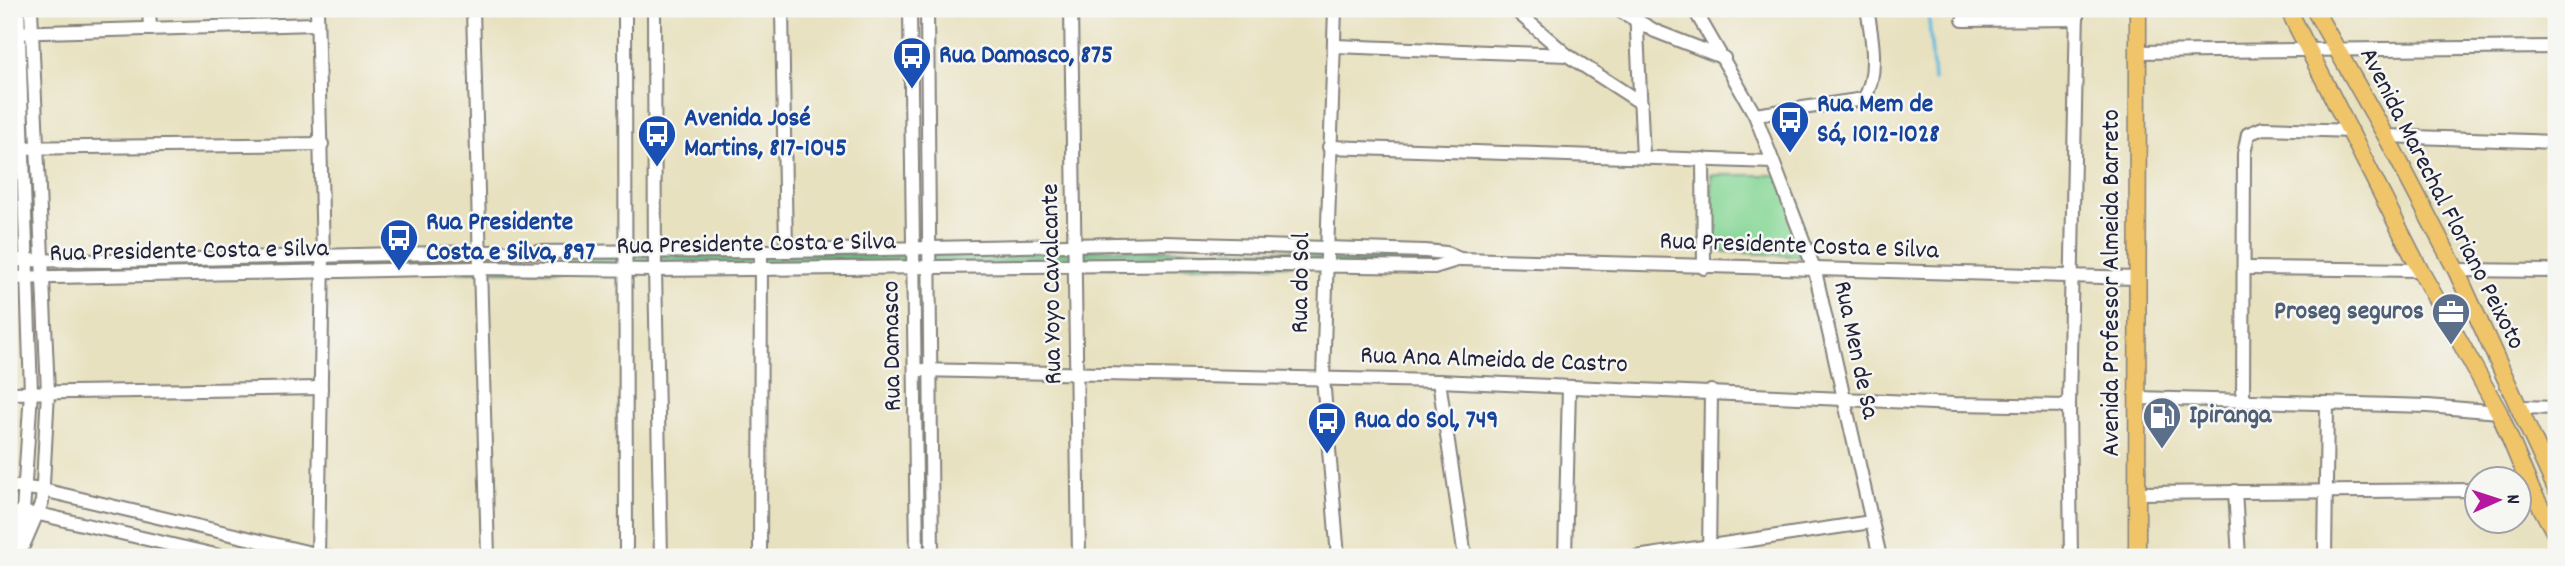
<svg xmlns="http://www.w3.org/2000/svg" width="2565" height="566" viewBox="0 0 2565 566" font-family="Dekko,sans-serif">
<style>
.green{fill:#87d797;stroke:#547c69;stroke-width:2}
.forest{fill:#6db880;stroke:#486d5e;stroke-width:2}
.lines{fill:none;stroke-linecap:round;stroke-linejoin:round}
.stream{stroke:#62badf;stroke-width:3.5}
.minor-casing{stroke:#85827d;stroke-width:16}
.major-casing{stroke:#85827d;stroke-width:19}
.minor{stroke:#fff;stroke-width:12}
.major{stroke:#f0c469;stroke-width:16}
.labels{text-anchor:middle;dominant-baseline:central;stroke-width:5;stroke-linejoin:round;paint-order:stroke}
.transit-label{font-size:26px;font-weight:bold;fill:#164399;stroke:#f6f6f2;text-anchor:start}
.street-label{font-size:26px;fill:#22223b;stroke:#f6f6f2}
.service-label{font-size:26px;font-weight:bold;fill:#4e5e75;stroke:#f6f6f2;text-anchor:end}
</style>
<rect width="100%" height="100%" fill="#f6f6f2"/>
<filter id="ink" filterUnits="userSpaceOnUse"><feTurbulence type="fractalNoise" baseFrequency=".0143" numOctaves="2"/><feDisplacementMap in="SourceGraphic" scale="14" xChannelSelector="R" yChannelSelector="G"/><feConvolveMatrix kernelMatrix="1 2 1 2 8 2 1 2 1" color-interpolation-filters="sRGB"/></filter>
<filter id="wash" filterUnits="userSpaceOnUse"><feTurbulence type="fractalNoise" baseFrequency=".00686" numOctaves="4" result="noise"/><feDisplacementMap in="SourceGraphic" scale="28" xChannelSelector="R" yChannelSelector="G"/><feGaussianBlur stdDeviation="1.57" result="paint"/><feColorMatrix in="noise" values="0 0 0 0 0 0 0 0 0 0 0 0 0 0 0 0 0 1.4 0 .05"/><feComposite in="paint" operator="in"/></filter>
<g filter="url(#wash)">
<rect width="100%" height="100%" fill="#e8e1bf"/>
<polygon class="green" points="1711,175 1782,175 1810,257 1716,251"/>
<polygon class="forest" points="1068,249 1320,250 1444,255 1443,264 9,275 9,263"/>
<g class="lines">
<polyline class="stream" points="1928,9 1934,80"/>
</g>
</g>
<g filter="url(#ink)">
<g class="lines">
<g class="minor-casing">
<g id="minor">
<polyline points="18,9 31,392 20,557"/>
<polyline points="149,9 150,29"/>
<polyline points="317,9 323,256 318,557"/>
<polyline points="473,9 488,557"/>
<polyline points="625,9 626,557"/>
<polyline points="654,9 655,270 661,557"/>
<polyline points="782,9 786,251"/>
<polyline points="910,9 917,557"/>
<polyline points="927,9 932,557"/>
<polyline points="1071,9 1079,557"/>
<polyline points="1335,9 1323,378 1338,557"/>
<polyline points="1514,9 1567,55 1641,103"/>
<polyline points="1617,9 1655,31 1724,58"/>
<polyline points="1636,9 1643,157"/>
<polyline points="1694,9 1755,115 1815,271 1880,557"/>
<polyline points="1963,20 2077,19"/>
<polyline points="9,33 316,24"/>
<polyline points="1335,46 1567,55"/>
<polyline points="2137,52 2556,47"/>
<path d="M1755 115 1864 99C1879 74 1872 36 1867 9"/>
<polyline points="2386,136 2556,142"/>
<polyline points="1329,147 1773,162"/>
<polyline points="9,148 322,144"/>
<polyline points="1703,159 1704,268"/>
<polyline points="9,260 117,261 478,252 786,251 1165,243 1425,251 1446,253 1460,259 2136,278"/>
<polyline points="2246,268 2420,270"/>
<polyline points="2456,270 2556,271"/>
<polyline points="9,278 478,268 655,270 1215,264 1434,267 1460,259"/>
<polyline points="917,370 1439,381 1955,404 2069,406"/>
<polyline points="1439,381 1465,557"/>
<polyline points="9,393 321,388"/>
<polyline points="2137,398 2428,406 2499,412"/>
<polyline points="2243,400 2244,154 2248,134 2263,128 2352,131"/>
<polyline points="2518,407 2556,408"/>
<polyline points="9,486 43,490 328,557"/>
<polyline points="2235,491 2239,557"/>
<polyline points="2137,493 2478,490"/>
<polyline points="9,513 39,514 224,557"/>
<polyline points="23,546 42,502 48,392 31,9"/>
<polyline points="760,557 761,251"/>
<polyline points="1565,557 1569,387"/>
<polyline points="1637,557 1871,522"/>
<polyline points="1709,557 1711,391"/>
<polyline points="2071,557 2069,406 2077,9"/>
<polyline points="2325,557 2327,403"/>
</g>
</g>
<g class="major-casing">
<g id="major">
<polyline points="2288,9 2420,270 2499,412 2531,489 2556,535"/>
<polyline points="2314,9 2386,136 2456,270 2556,489"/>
<polyline points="2137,557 2138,9"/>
</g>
</g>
<use href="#minor" class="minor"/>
<use href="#major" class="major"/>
</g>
</g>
<defs>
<g id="bus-pin" transform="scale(2.0125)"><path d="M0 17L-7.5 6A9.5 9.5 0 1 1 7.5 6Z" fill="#1a4fb4" stroke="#f6f6f2"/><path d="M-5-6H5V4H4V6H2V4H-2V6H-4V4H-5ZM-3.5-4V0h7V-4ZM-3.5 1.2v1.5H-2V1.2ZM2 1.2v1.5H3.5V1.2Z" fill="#fff"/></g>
<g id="office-pin" transform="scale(2.0125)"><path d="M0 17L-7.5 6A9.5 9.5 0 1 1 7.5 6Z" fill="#5c6f8a" stroke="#f6f6f2"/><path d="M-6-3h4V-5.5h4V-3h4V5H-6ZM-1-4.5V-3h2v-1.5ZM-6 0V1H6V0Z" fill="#fff"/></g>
<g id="fuel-pin" transform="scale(2.0125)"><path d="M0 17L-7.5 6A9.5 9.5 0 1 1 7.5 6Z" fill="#5c6f8a" stroke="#f6f6f2"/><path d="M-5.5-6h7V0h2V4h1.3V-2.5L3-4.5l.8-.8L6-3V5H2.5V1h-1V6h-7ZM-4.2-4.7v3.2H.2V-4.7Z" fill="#fff"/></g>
</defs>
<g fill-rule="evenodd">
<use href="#bus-pin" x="912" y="56"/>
<use href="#bus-pin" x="1790" y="120"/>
<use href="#bus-pin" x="657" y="134"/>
<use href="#bus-pin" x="399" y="238"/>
<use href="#office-pin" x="2451" y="312"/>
<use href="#fuel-pin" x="2162" y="416"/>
<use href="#bus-pin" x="1327" y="421"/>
</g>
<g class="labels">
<g class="transit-label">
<text x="939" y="56">Rua Damasco, 875</text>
<text x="1817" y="105">Rua Mem de<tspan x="1817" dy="30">Sá, 1012-1028</tspan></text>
<text x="684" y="119">Avenida José<tspan x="684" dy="30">Martins, 817-1045</tspan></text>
<text x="426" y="223">Rua Presidente<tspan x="426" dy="30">Costa e Silva, 897</tspan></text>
<text x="1354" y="421">Rua do Sol, 749</text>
</g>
<g class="street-label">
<text transform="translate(2441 199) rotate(63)">Avenida Marechal Floriano Peixoto</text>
<text transform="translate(756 245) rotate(-1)">Rua Presidente Costa e Silva</text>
<text transform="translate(1799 247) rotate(2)">Rua Presidente Costa e Silva</text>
<text transform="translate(189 252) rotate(-1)">Rua Presidente Costa e Silva</text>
<text transform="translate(1302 283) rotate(-89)">Rua do Sol</text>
<text transform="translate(2112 283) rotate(-90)">Avenida Professor Almeida Barreto</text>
<text transform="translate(1053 284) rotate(-91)">Rua Yoyo Cavalcante</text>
<text transform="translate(893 346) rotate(-91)">Rua Damasco</text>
<text transform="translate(1855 350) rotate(78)">Rua Men de Sa</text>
<text transform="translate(1494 361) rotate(2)">Rua Ana Almeida de Castro</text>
</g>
<g class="service-label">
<text x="2424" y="312">Proseg seguros</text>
<text x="2189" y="416" text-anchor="start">Ipiranga</text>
</g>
</g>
<rect width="2565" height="566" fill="none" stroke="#f6f6f2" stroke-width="35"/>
<g transform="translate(2498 500) rotate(87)"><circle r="33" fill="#f6f6f2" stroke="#a1a1a9" stroke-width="2"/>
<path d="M0-5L12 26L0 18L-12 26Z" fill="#b5179e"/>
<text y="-10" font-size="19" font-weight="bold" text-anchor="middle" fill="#22223b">N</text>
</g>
</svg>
